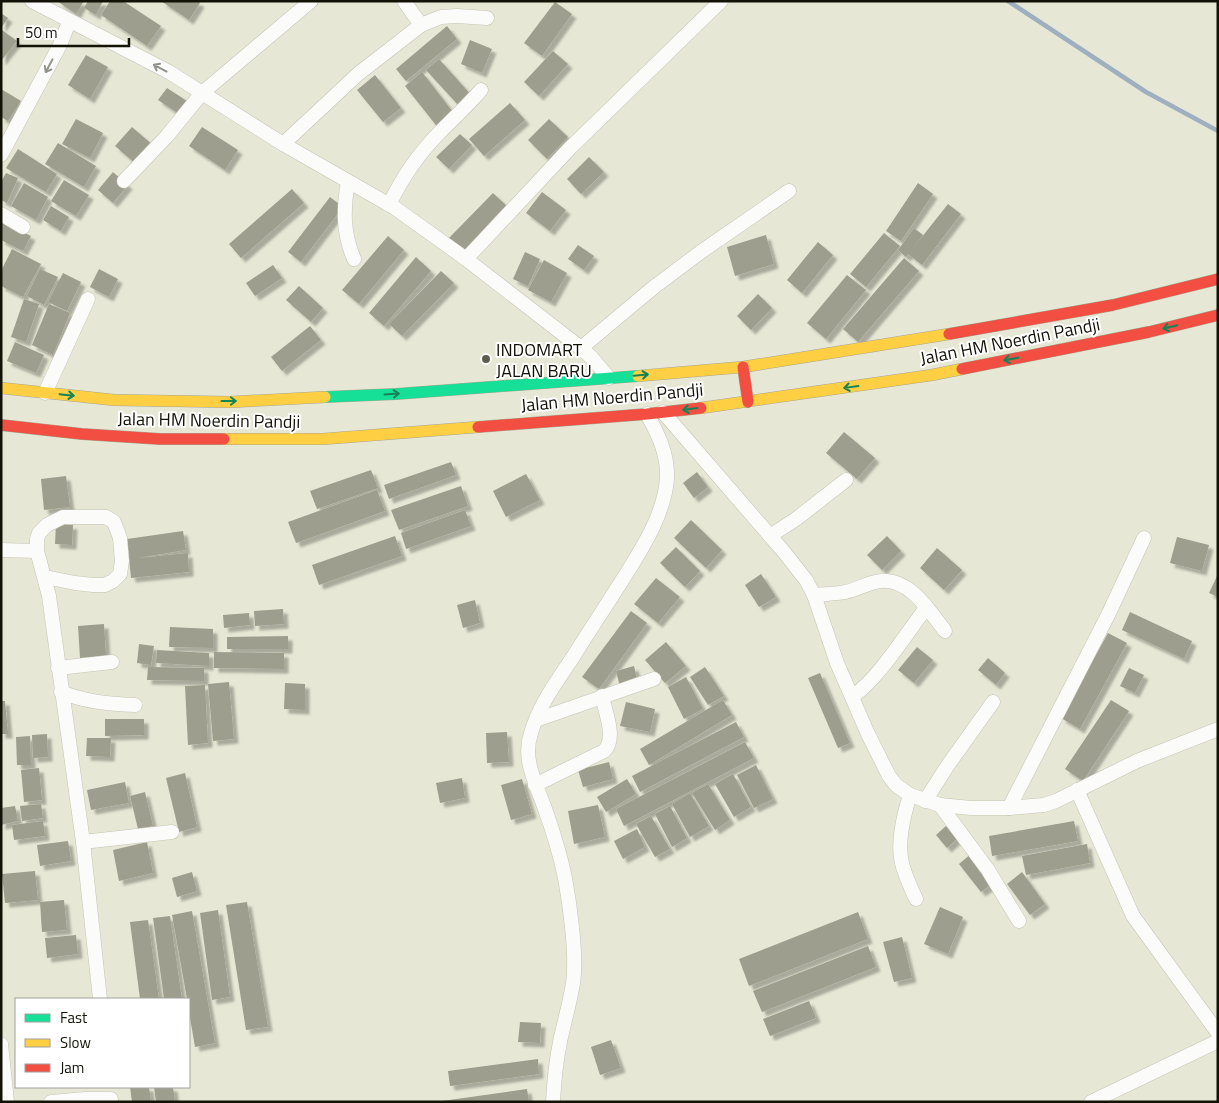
<svg xmlns="http://www.w3.org/2000/svg" width="1219" height="1103" viewBox="0 0 1219 1103" font-family="'Titillium Web',sans-serif">
<style>
.lines{fill:none;stroke-linecap:round;stroke-linejoin:round}
.stream{stroke:#9eafc0;stroke-width:4.5}
.building{fill:#9e9e8e;filter:url(#shadow)}
.street-casing{stroke:#c4c4b6;stroke-width:15}
.fast-casing{stroke:#a7a792;stroke-width:12}
.slow-casing{stroke:#a7a792;stroke-width:12}
.jam-casing{stroke:#a7a792;stroke-width:12}
.street{stroke:#fbfbf9;stroke-width:14}
.fast{stroke:#16e098;stroke-width:11}
.slow{stroke:#ffcf43;stroke-width:11}
.jam{stroke:#f24e42;stroke-width:11}
.oneway{stroke:#92928c}
.oneway2{stroke:#148357}
.poi-dot{fill:#5d5d4f;stroke:#fff;stroke-width:2}
.labels{text-anchor:middle;dominant-baseline:central;stroke-width:4;stroke-linejoin:round;paint-order:stroke}
.street-label{font-size:18px;fill:#121207;stroke:#fff}
.poi-label{font-size:18px;fill:#121207;stroke:#fff;text-anchor:start}
</style>
<defs>
<filter id="shadow"><feDropShadow dx="4.5" dy="4.5" stdDeviation="1" flood-color="#0004"/></filter>
</defs>
<rect width="100%" height="100%" fill="#e7e7d5"/>
<g class="lines">
<polyline class="stream" points="1008,1 1146,92 1218,131"/>
</g>
<g class="building">
<polygon points="57,1 84,1 76,14"/>
<polygon points="88,1 103,1 96,15 84,8"/>
<polygon points="110,1 123,1 161,26 147,46 101,15"/>
<polygon points="161,1 197,1 200,3 189,20"/>
<polygon points="555,2 572,14 542,56 524,43"/>
<polygon points="1,13 8,18 1,28"/>
<polygon points="447,26 457,39 406,81 396,69"/>
<polygon points="2,30 17,41 1,61 1,31"/>
<polygon points="470,40 492,49 482,73 461,64"/>
<polygon points="553,51 568,64 539,96 524,82"/>
<polygon points="86,55 108,67 90,99 68,85"/>
<polygon points="439,59 472,96 460,107 426,70"/>
<polygon points="422,72 456,116 439,129 405,86"/>
<polygon points="375,75 401,108 383,122 357,90"/>
<polygon points="167,88 187,101 179,114 158,100"/>
<polygon points="1,89 21,101 8,121 1,117"/>
<polygon points="510,103 525,120 484,156 469,139"/>
<polygon points="76,119 103,133 90,158 62,144"/>
<polygon points="549,119 568,137 547,159 528,140"/>
<polygon points="132,127 154,146 137,165 115,146"/>
<polygon points="202,127 238,150 225,170 189,146"/>
<polygon points="460,134 472,145 449,169 436,157"/>
<polygon points="58,143 96,166 84,187 45,164"/>
<polygon points="18,149 57,174 46,192 6,168"/>
<polygon points="589,157 604,172 581,194 567,179"/>
<polygon points="113,172 128,185 113,203 98,190"/>
<polygon points="6,173 18,178 7,203 1,200 1,182"/>
<polygon points="64,180 89,195 76,216 51,201"/>
<polygon points="24,183 48,197 36,220 11,206"/>
<polygon points="918,183 933,194 901,241 886,231"/>
<polygon points="292,189 304,203 241,258 229,244"/>
<polygon points="542,192 566,210 550,231 526,213"/>
<polygon points="493,193 509,208 465,253 449,238"/>
<polygon points="330,197 343,207 301,262 288,252"/>
<polygon points="948,204 961,214 922,265 908,254 906,257 898,250 914,228 923,235 910,252"/>
<polygon points="51,206 69,217 61,231 43,220"/>
<polygon points="1,221 31,236 23,251 1,240"/>
<polygon points="884,233 900,246 866,287 850,274"/>
<polygon points="766,235 774,264 735,276 727,247"/>
<polygon points="388,236 404,250 359,304 342,290"/>
<polygon points="818,242 833,255 802,293 787,280"/>
<polygon points="578,245 594,256 584,270 568,259"/>
<polygon points="12,249 41,264 23,297 1,286 1,271"/>
<polygon points="525,252 540,259 528,286 513,279"/>
<polygon points="416,257 431,271 384,326 369,313"/>
<polygon points="904,258 919,271 858,342 843,329"/>
<polygon points="544,260 567,273 551,302 528,290"/>
<polygon points="273,265 282,278 255,296 246,283"/>
<polygon points="40,269 58,277 44,305 27,296"/>
<polygon points="99,269 118,279 109,297 90,287"/>
<polygon points="441,271 454,283 402,336 389,324"/>
<polygon points="63,273 81,282 67,311 48,302"/>
<polygon points="847,275 866,290 826,339 807,323"/>
<polygon points="299,286 323,308 311,322 286,300"/>
<polygon points="758,294 772,308 751,330 737,316"/>
<polygon points="24,299 39,304 26,342 11,337"/>
<polygon points="49,304 70,313 53,355 32,345"/>
<polygon points="310,326 321,340 282,371 271,357"/>
<polygon points="15,342 44,355 36,373 7,361"/>
<polygon points="844,432 875,458 857,479 826,453"/>
<polygon points="451,462 456,475 389,499 384,485"/>
<polygon points="371,470 378,488 317,509 310,491"/>
<polygon points="697,472 708,487 694,498 683,483"/>
<polygon points="526,474 540,500 506,517 493,491"/>
<polygon points="66,476 70,507 44,510 41,479"/>
<polygon points="461,486 468,506 399,530 391,510"/>
<polygon points="377,490 385,511 296,543 288,522"/>
<polygon points="465,510 471,526 406,549 401,533"/>
<polygon points="691,520 722,550 706,568 674,538"/>
<polygon points="56,524 73,525 72,545 55,544"/>
<polygon points="183,531 186,550 138,558 188,553 189,572 131,578 127,539"/>
<polygon points="395,536 402,556 319,585 312,565"/>
<polygon points="887,536 901,551 882,570 867,555"/>
<polygon points="1177,537 1209,545 1202,571 1170,563"/>
<polygon points="676,547 700,571 685,587 660,563"/>
<polygon points="937,548 962,570 944,590 920,568"/>
<polygon points="761,574 776,597 759,607 745,585"/>
<polygon points="1218,574 1218,597 1209,593"/>
<polygon points="656,578 680,597 658,623 634,604"/>
<polygon points="475,600 480,623 463,628 457,605"/>
<polygon points="283,609 284,624 255,626 254,611"/>
<polygon points="631,611 647,623 599,689 582,677"/>
<polygon points="1130,612 1192,641 1184,659 1122,630"/>
<polygon points="249,613 250,625 224,628 223,615"/>
<polygon points="104,624 106,656 80,658 78,626"/>
<polygon points="170,627 213,629 213,648 169,647"/>
<polygon points="1108,633 1127,643 1080,729 1061,718"/>
<polygon points="288,636 288,649 227,649 227,637"/>
<polygon points="666,642 686,666 665,683 645,660"/>
<polygon points="139,644 154,646 151,665 137,663"/>
<polygon points="917,647 933,660 914,683 898,670"/>
<polygon points="157,650 209,653 209,666 156,663"/>
<polygon points="214,652 284,653 284,669 214,668"/>
<polygon points="988,658 1005,673 996,685 978,670"/>
<polygon points="634,666 638,683 620,687 616,671"/>
<polygon points="148,667 204,668 204,681 147,680"/>
<polygon points="705,667 724,696 708,705 690,677"/>
<polygon points="1129,668 1144,675 1135,693 1120,686"/>
<polygon points="820,673 850,743 838,748 808,678"/>
<polygon points="686,677 703,709 684,719 668,687"/>
<polygon points="229,682 234,739 213,741 208,684"/>
<polygon points="285,683 305,684 305,710 284,709"/>
<polygon points="205,685 208,743 188,745 185,686"/>
<polygon points="723,700 732,715 649,765 640,749"/>
<polygon points="1111,700 1129,711 1083,781 1065,769"/>
<polygon points="1,701 5,701 8,734 1,734"/>
<polygon points="626,702 655,709 650,732 620,726"/>
<polygon points="105,719 144,719 144,735 105,736"/>
<polygon points="736,722 744,737 640,792 632,776"/>
<polygon points="507,732 509,762 487,763 486,733"/>
<polygon points="47,734 48,757 33,758 32,735"/>
<polygon points="30,736 31,765 17,765 16,737"/>
<polygon points="87,738 111,738 110,757 86,756"/>
<polygon points="745,742 754,758 624,826 616,809"/>
<polygon points="609,762 613,779 583,787 578,770"/>
<polygon points="756,765 773,799 754,808 737,775"/>
<polygon points="39,768 42,800 24,802 21,770"/>
<polygon points="185,773 197,827 179,832 166,778"/>
<polygon points="733,774 751,807 734,817 715,784"/>
<polygon points="462,778 465,798 440,803 436,783"/>
<polygon points="522,779 532,814 511,820 501,785"/>
<polygon points="627,779 636,794 606,812 597,797"/>
<polygon points="125,782 129,803 91,810 87,790"/>
<polygon points="708,784 730,820 715,830 692,793"/>
<polygon points="145,792 153,826 138,829 130,796"/>
<polygon points="690,793 709,826 690,837 672,804"/>
<polygon points="41,804 43,818 22,821 20,806"/>
<polygon points="598,805 605,837 574,844 568,811"/>
<polygon points="15,806 18,821 1,825 1,808"/>
<polygon points="670,806 687,838 672,847 655,814"/>
<polygon points="651,816 670,849 655,857 636,824"/>
<polygon points="43,821 45,836 14,840 12,825"/>
<polygon points="1074,821 1078,841 992,856 989,836"/>
<polygon points="946,826 957,839 947,848 936,835"/>
<polygon points="637,829 645,847 623,859 614,841"/>
<polygon points="68,841 71,861 40,866 37,845"/>
<polygon points="147,842 153,873 119,881 113,850"/>
<polygon points="1087,844 1090,863 1026,875 1022,856"/>
<polygon points="972,853 995,882 981,892 959,864"/>
<polygon points="35,871 38,900 5,903 2,874"/>
<polygon points="192,872 197,891 177,897 172,878"/>
<polygon points="1022,872 1045,904 1030,915 1007,884"/>
<polygon points="64,900 67,930 42,932 40,902"/>
<polygon points="247,902 268,1027 246,1030 226,905"/>
<polygon points="940,907 963,917 948,954 924,944"/>
<polygon points="218,910 230,997 212,1000 200,913"/>
<polygon points="192,911 215,1043 195,1047 189,1012 189,999 187,999 172,915"/>
<polygon points="858,912 868,939 749,986 739,959"/>
<polygon points="170,916 182,999 164,999 153,918"/>
<polygon points="148,920 159,999 140,999 130,922"/>
<polygon points="76,935 78,954 47,958 45,938"/>
<polygon points="902,937 912,978 894,982 883,942"/>
<polygon points="868,946 876,967 762,1012 753,991"/>
<polygon points="809,1001 816,1018 770,1036 763,1019"/>
<polygon points="520,1022 541,1023 540,1043 518,1042"/>
<polygon points="611,1040 621,1068 600,1075 591,1047"/>
<polygon points="538,1059 539,1074 450,1086 448,1071"/>
<polygon points="130,1087 149,1087 151,1102 132,1102"/>
<polygon points="154,1087 173,1087 175,1102 156,1102"/>
<polygon points="527,1089 529,1102 442,1102 442,1101"/>
</g>
<g class="lines">
<g class="street-casing">
<g id="street">
<polyline points="32,1 169,72 283,144 395,208 466,259 581,348 592,358 609,378"/>
<polyline points="404,1 421,25"/>
<polyline points="283,144 358,74 421,25 441,17 457,16 487,18"/>
<polyline points="1,155 60,45 69,22"/>
<polyline points="124,181 167,136 202,93 311,1"/>
<path d="M348 182C343 210 343 233 354 259"/>
<path d="M389 205C402 178 419 153 440 132 454 118 468 105 481 90"/>
<polyline points="1,214 23,227"/>
<polyline points="466,259 570,148 721,1"/>
<polyline points="581,348 654,287 702,251 789,191"/>
<polyline points="45,393 88,299"/>
<polyline points="663,412 784,552 806,580 814,595 837,663 868,734 889,776 896,785 910,795 940,805 971,808 1009,808 1044,805 1056,801 1137,761 1218,729"/>
<polyline points="770,536 796,519 846,480"/>
<polyline points="1,550 37,551"/>
<polyline points="45,577 75,583 93,585 105,585 113,581 120,574 122,561 120,538 114,522 106,517 63,517 47,525 39,533 37,539 37,551 49,596 83,842 100,999"/>
<path d="M814 595C824 594 835 594 845 592 857 590 868 582 881 581 910 578 930 612 945 631"/>
<polyline points="58,668 112,662"/>
<path d="M61 692C86 702 109 704 135 705"/>
<path d="M853 696C879 678 906 634 926 608"/>
<polyline points="536,720 654,679"/>
<path d="M535 785 604 751C617 739 605 711 602 696"/>
<polyline points="1077,790 1133,916 1218,1033"/>
<path d="M910 795C904 814 898 838 901 858 903 872 910 886 916 899"/>
<polyline points="925,801 948,765 993,702"/>
<polyline points="940,805 988,870 1019,921"/>
<polyline points="1009,808 1108,615 1144,538"/>
<polyline points="83,842 172,832"/>
<polyline points="1,1044 7,1102"/>
<polyline points="51,1102 85,1099 111,1099"/>
<path d="M553 1102C554 1081 556 1062 560 1042 564 1022 570 1003 573 983 577 956 570 905 565 878 560 854 553 831 545 809 536 783 522 760 531 733 539 705 557 681 573 657 591 628 610 600 628 571 645 544 665 511 667 478 668 454 658 434 647 414"/>
<polyline points="1091,1102 1218,1041"/>
</g>
</g>
<g class="fast-casing">
<polyline id="fast" points="325,397 396,394 638,376"/>
</g>
<g class="slow-casing">
<g id="slow">
<polyline points="638,376 743,367 949,334"/>
<polyline points="1,388 114,400 230,402 325,397"/>
<polyline points="701,408 932,375 962,369"/>
<polyline points="224,439 323,439 478,427"/>
</g>
</g>
<g class="jam-casing">
<g id="jam">
<polyline points="949,334 1113,305 1218,279"/>
<polyline points="743,367 748,402"/>
<polyline points="962,369 1149,332 1218,315"/>
<polyline points="1,425 82,434 160,439 224,439"/>
<polyline points="478,427 647,414 701,408"/>
</g>
</g>
<use href="#street" class="street"/>
<use href="#fast" class="fast"/>
<use href="#slow" class="slow"/>
<use href="#jam" class="jam"/>
</g>
<defs><path id="oneway-shaft" d="M-6 0H5M1.5-3L5.5 0L1.5 3" fill="none" stroke-width="1.6" stroke-linecap="round" stroke-linejoin="round" transform="scale(1.25)"/></defs>
<g class="oneway">
<use href="#oneway-shaft" transform="translate(49 66) rotate(118)"/>
<use href="#oneway-shaft" transform="translate(160 68) rotate(-152)"/>
</g>
<g class="oneway2">
<use href="#oneway-shaft" transform="translate(1170 327) rotate(166)"/>
<use href="#oneway-shaft" transform="translate(1011 359) rotate(169)"/>
<use href="#oneway-shaft" transform="translate(641 375) rotate(-5)"/>
<use href="#oneway-shaft" transform="translate(851 387) rotate(172)"/>
<use href="#oneway-shaft" transform="translate(392 394) rotate(-4)"/>
<use href="#oneway-shaft" transform="translate(67 395) rotate(6)"/>
<use href="#oneway-shaft" transform="translate(229 401)"/>
<use href="#oneway-shaft" transform="translate(690 409) rotate(173)"/>
</g>
<circle class="poi-dot" cx="486" cy="359" r="5"/>
<g class="labels">
<g class="street-label">
<text transform="translate(1010 341) rotate(-11)">Jalan HM Noerdin Pandji</text>
<text transform="translate(612 397) rotate(-5)">Jalan HM Noerdin Pandji</text>
<text transform="translate(209 420) rotate(1)">Jalan HM Noerdin Pandji</text>
</g>
<g class="poi-label">
<text x="496" y="349">INDOMART<tspan x="496" dy="21">JALAN BARU</tspan></text>
</g>
</g>
<rect width="1219" height="1103" fill="none" stroke="#121207" stroke-width="5"/>
<rect x="15" y="998" width="175" height="90" fill="#ffffff" stroke="#a0a09c"/>
<rect x="25" y="1014" width="25" height="8" fill="#16e098" stroke="#a0a09c"/>
<text x="60" y="1023" font-size="15" fill="#121207">Fast</text>
<rect x="25" y="1039" width="25" height="8" fill="#ffcf43" stroke="#a0a09c"/>
<text x="60" y="1048" font-size="15" fill="#121207">Slow</text>
<rect x="25" y="1064" width="25" height="8" fill="#f24e42" stroke="#a0a09c"/>
<text x="60" y="1073" font-size="15" fill="#121207">Jam</text>
<path d="M18 38v8h111v-8" fill="none" stroke="#121207" stroke-width="2.5"/>
<text x="25" y="38" font-size="15" fill="#121207" stroke="#ffffff" stroke-width="4" paint-order="stroke">50 m</text>
</svg>
